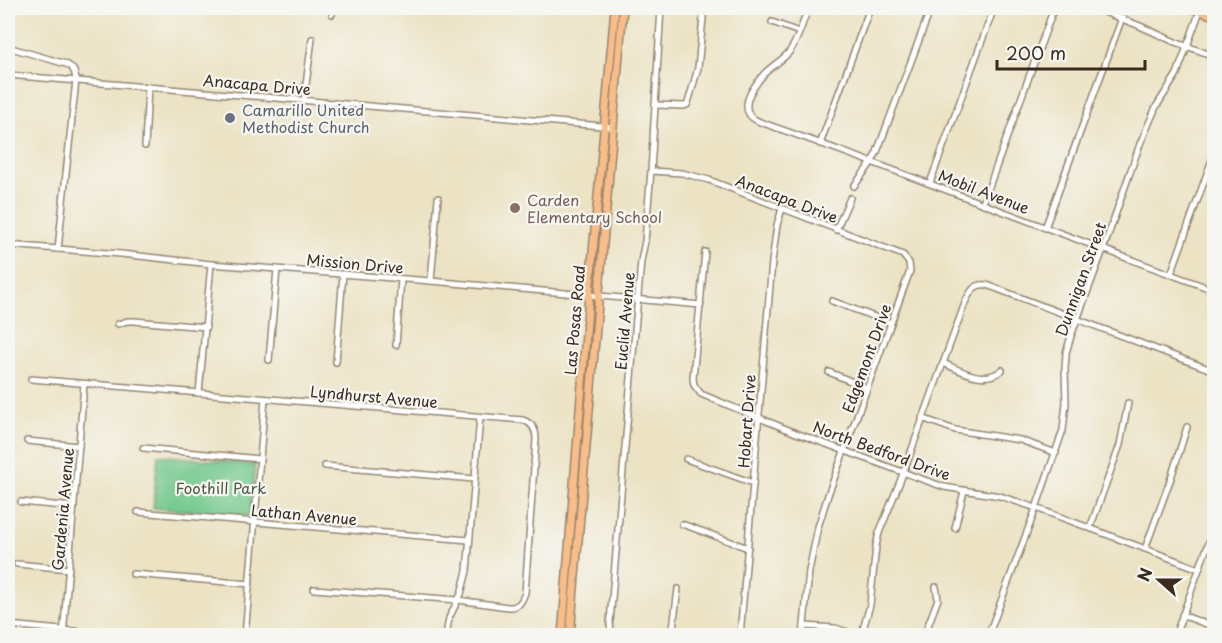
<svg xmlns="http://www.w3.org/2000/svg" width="1222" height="643" viewBox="0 0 1222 643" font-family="'Playpen Sans',sans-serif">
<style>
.green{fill:#72c88c;stroke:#567955;stroke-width:1.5}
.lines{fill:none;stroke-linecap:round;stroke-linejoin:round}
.minor-casing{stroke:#948671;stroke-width:8}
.major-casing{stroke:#948671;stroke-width:10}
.minor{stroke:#fff;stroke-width:5}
.major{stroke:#f8bd89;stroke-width:7}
.worship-dot{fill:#6b7280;stroke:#f6f6f2;stroke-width:2}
.education-dot{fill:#8d6e63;stroke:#f6f6f2;stroke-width:2}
.labels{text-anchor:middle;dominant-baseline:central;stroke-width:4.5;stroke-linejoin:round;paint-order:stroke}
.street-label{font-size:15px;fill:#3b2a1e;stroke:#f6f6f2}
.worship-label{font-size:15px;fill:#5b616d;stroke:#f6f6f2;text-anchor:start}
.education-label{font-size:15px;fill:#785e54;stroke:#f6f6f2;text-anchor:start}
.park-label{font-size:15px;fill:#4c593f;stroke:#f6f6f2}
</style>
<rect width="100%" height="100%" fill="#f6f6f2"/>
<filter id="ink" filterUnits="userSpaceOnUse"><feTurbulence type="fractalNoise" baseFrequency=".0167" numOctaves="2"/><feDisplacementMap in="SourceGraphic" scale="12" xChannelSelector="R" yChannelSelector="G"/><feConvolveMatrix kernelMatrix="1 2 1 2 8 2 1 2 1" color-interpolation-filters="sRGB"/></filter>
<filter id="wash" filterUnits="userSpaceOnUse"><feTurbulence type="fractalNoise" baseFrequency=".008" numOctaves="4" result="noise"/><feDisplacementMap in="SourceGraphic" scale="24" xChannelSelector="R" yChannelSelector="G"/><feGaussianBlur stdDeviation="1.35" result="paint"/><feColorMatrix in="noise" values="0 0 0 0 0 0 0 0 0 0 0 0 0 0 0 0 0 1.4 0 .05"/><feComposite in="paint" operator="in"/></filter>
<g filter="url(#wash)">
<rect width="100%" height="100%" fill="#ece3c4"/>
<polygon class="green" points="158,455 253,464 255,467 250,514 246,516 153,508"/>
</g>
<g filter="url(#ink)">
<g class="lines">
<g class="minor-casing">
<g id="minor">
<path d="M808 8C803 22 799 38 790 51 783 60 773 65 765 73 757 82 741 101 749 114 752 119 756 120 760 122 913 175 1063 236 1214 290"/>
<polyline points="1094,8 1140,26 1175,42 1214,56"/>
<polyline points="332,14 333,8"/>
<polyline points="772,22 799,32"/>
<path d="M8 47 66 64C74 68 75 72 76 80L58 249"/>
<polyline points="8,75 613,127"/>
<polyline points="304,100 312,39"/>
<polyline points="655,105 684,106 687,105 688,103 698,68 704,8"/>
<polyline points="820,144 870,8"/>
<polyline points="145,146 148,87"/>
<polyline points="651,171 682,173 709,180 903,255 909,263 910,271 828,495 818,527 809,571 803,636"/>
<polyline points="930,183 994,8"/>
<polyline points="854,186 872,162 877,152 931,8"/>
<polyline points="983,203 1054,8"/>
<polyline points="1045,228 1122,18"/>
<polyline points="836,230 850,198"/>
<polyline points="8,245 121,254 211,264 431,281 701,305"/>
<polyline points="705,252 693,378 694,385 701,394 796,433 919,478 944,487 1000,496 1036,508 1199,569"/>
<polyline points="1171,274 1214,154"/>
<polyline points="431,281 438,198"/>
<polyline points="832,301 891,323"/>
<polyline points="118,324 127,321 134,321 206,327"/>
<polyline points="396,345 401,279"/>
<polyline points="269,360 277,269"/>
<polyline points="336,362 343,274"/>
<path d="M943 363C962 371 984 385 1002 370"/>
<polyline points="829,372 867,388"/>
<path d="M31 379 523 420C532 423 536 430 536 439L525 593 522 600 519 604 513 607H508L458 600 314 589"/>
<polyline points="199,393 211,264"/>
<polyline points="922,418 955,430 1020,440 1056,453"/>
<polyline points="27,441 79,446"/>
<polyline points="143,448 260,459"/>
<polyline points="686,459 753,483"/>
<polyline points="325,466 474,479"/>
<polyline points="21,502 74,507"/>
<polyline points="138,512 469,540"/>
<polyline points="682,524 748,548"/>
<polyline points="955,528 964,491"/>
<polyline points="1090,528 1120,445 1128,403"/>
<polyline points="1145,549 1171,478 1187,427"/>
<polyline points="17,564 69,569"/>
<polyline points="133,574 250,584"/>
<polyline points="1182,615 1214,627"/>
<polyline points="8,625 126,636"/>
<polyline points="804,626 835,628 860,636"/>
<polyline points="63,636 84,384"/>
<polyline points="245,636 265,399"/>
<polyline points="446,636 449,618 461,594 467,571 480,417"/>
<polyline points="611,636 610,622 641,261 645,241 651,171 661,8"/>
<polyline points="672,636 678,589"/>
<polyline points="740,636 772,262 777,225 782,209"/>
<path d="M861 636 870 605 876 546 879 533 901 479 965 303C970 292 974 283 987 285L1214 371"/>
<polyline points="924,636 938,599 936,587"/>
<polyline points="988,636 1036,508 1063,430 1066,403 1065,369 1066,353 1071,336 1103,250 1140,144 1156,107 1177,74 1201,8"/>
<polyline points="1175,636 1214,528"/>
</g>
</g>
<g class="major-casing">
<g id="major">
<polyline points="1191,8 1214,16"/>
<polyline points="562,636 589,296 615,8"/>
<polyline points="570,636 623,8"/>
</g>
</g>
<use href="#minor" class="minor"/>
<use href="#major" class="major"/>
</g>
</g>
<circle class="worship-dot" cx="230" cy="118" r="6"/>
<circle class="education-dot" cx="515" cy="208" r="6"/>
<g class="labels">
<g class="street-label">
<text transform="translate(257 84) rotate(5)">Anacapa Drive</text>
<text transform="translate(984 191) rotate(21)">Mobil Avenue</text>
<text transform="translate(787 198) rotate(21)">Anacapa Drive</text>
<text transform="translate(355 263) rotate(5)">Mission Drive</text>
<text transform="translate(1080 279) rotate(-70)">Dunnigan Street</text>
<text transform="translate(574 320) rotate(-85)">Las Posas Road</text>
<text transform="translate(624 321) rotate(-85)">Euclid Avenue</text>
<text transform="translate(866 358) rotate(-70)">Edgemont Drive</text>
<text transform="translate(374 396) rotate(5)">Lyndhurst Avenue</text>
<text transform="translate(746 421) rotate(-86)">Hobart Drive</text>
<text transform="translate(882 450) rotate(20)">North Bedford Drive</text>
<text transform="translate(62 509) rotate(-85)">Gardenia Avenue</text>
<text transform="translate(304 514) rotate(5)">Lathan Avenue</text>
</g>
<g class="worship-label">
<text x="242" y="109">Camarillo United<tspan x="242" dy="17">Methodist Church</tspan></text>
</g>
<g class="education-label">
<text x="527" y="199">Carden<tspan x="527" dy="17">Elementary School</tspan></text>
</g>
<g class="park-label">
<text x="221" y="487">Foothill Park</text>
</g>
</g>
<rect width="1222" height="643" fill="none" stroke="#f6f6f2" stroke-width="30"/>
<g transform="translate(1159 580) rotate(291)" stroke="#f6f6f2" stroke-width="4.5" paint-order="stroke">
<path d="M0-4.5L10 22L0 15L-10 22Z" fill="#3b2a1e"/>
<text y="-9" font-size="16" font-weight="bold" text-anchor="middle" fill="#3b2a1e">N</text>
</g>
<path d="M997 60v9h148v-9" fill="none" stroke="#3b2a1e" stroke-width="3"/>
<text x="1006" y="60" font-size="18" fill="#3b2a1e" stroke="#f6f6f2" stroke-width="4.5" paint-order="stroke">200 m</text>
</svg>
